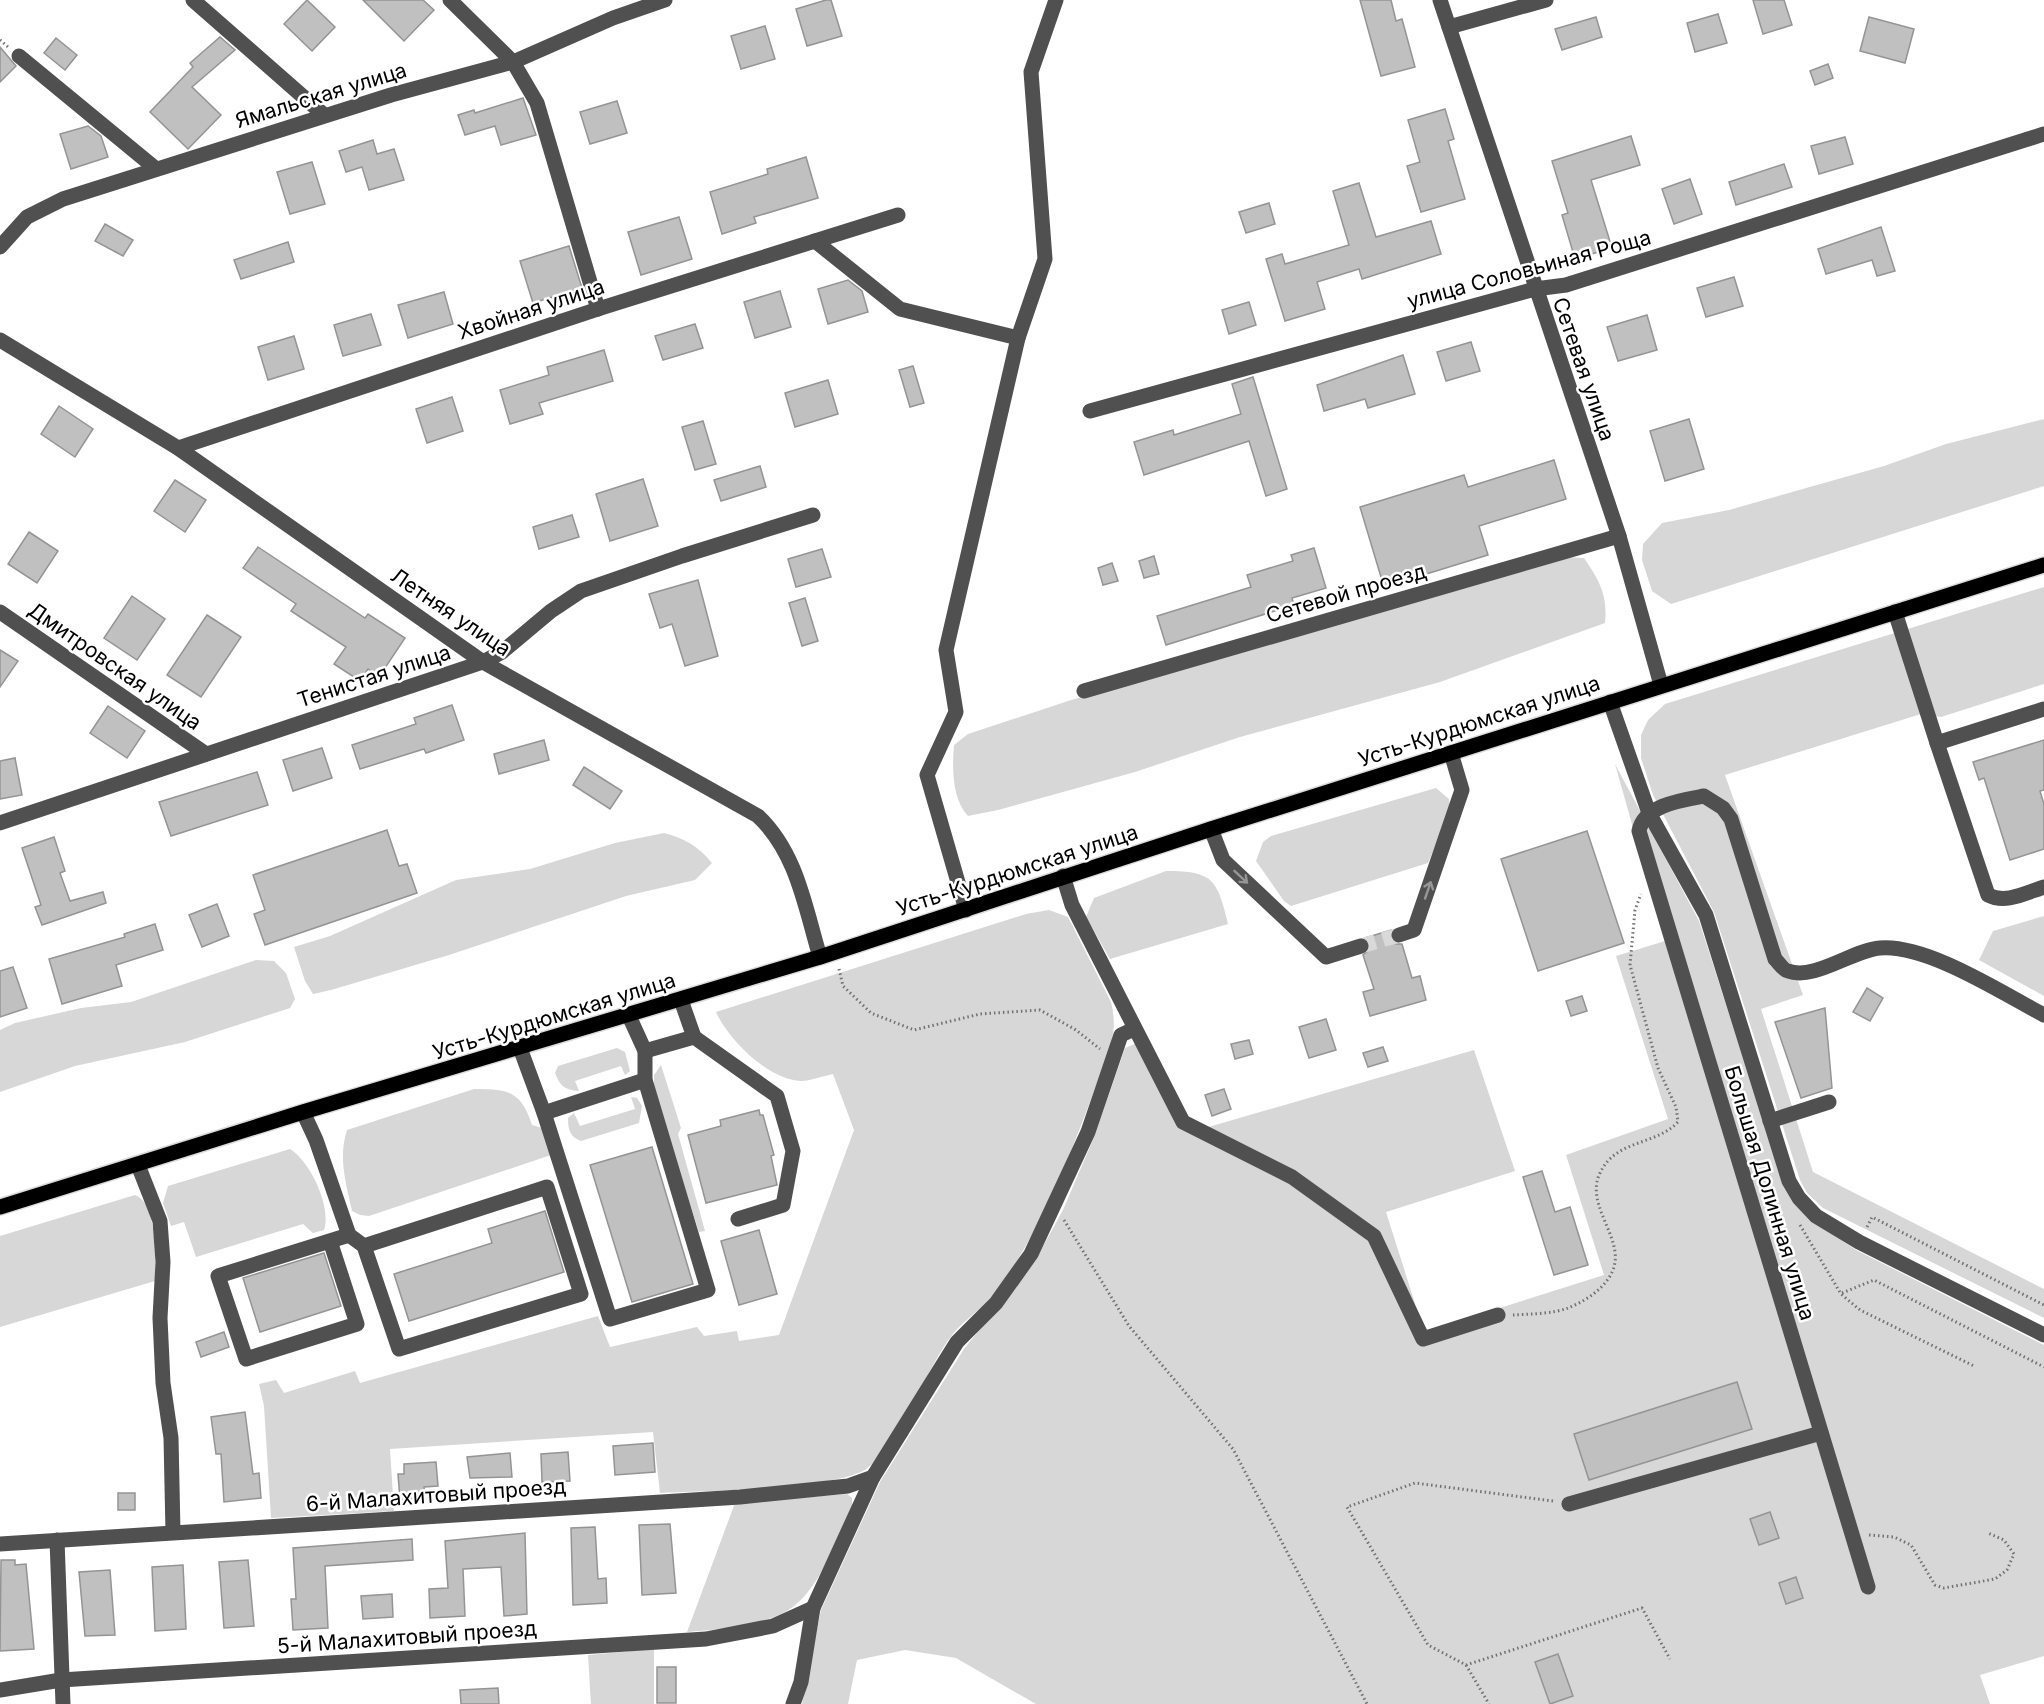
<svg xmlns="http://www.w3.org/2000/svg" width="2044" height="1704" viewBox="0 0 2044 1704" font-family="Inter,sans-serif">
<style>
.green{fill:#d7d7d7}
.building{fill:#c0c0c0;stroke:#949494;stroke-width:1.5}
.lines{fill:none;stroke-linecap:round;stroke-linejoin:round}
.minor-tunnel{stroke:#d9d9d9;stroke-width:15;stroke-dasharray:15 8;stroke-linecap:butt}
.major-casing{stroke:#dbdbdb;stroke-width:18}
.path{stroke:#727272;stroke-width:3;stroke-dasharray:1.5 3;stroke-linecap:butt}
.minor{stroke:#505050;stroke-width:15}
.major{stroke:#000;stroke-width:15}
.oneway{stroke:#969696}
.labels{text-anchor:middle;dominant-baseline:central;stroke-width:5;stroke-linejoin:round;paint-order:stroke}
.street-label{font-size:21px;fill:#000;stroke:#fff}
</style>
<rect width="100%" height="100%" fill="#fff"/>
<g class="green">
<polygon points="2044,419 2044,486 1671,604 1652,591 1642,560 1643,544 1662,523 1729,510 1884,466 1946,444"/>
<path d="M1561 557 1584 558C1599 580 1608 595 1605 623L1440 682 1240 737 1135 772 998 810 968 816C952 799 952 768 954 745L968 734 1068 701Z"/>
<polygon points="2044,587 2044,684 1941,717 1921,714 1725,775 1803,995 1761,1009 1813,1172 2044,1289 2044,1318 1823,1208 1807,1193 1800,1180 1714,912 1653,795 1641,758 1641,735 1648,720 1665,704"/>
<polygon points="1615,764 1699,921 1784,1185 1811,1220 1856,1250 2044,1345 2044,1656 1980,1675 1990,1704 1036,1704 956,1658 905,1650 857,1660 848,1704 802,1704 821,1610 880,1482 964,1349 1035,1261 1063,1210 1095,1135 1125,1048 1146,1039 1184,1114 1205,1128 1474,1050 1515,1171 1386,1212 1424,1332 1604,1275 1566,1155 1668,1119 1616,956 1665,941"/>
<polygon points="1436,788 1449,799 1450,811 1428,863 1291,906 1284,901 1256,861 1263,842 1271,836"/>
<path d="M664 833C684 838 698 846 712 863L695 880 626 896 449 955 331 990 313 994 305 981 294 947 330 936 456 880 530 869 615 843Z"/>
<path d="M1166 871C1214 871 1217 880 1228 924L1110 959 1086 917 1094 898Z"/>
<path d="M1049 910 1068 917 1111 1002C1114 1014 1115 1027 1112 1038 1108 1059 1098 1079 1091 1099 1068 1161 1034 1246 991 1297 978 1312 960 1323 949 1339 925 1372 897 1448 866 1469 838 1489 700 1491 660 1493L653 1432 390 1449 394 1511 271 1518 264 1406 259 1384 276 1380 284 1393 355 1371 360 1383 598 1316 610 1347 697 1327 704 1336 737 1331 739 1341 779 1335 854 1130 833 1074C823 1076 810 1081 801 1081 768 1080 728 1039 716 1012L1026 914Z"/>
<polygon points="2044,916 2044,996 1979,960 1993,931"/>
<polygon points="256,960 274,961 286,973 295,999 290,1008 185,1042 75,1066 0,1092 0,1030 15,1023 81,1008 131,1002"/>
<path d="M617 1048 625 1052 630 1071 625 1075 621 1066 575 1081 579 1091C565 1090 560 1086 555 1073L558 1066Z"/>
<polygon points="661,1065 681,1128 678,1134 705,1231 699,1232 654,1091 654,1075"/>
<path d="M474 1089C508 1089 521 1091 532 1125L542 1128 551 1155 369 1216 360 1215 352 1211C346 1183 338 1158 347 1130Z"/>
<path d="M631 1097 637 1098 642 1106 639 1123 581 1141C570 1137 568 1130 568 1118L574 1113 580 1126 635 1109Z"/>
<path d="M290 1149C310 1161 332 1207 324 1230L313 1233 303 1224 196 1257 184 1222 171 1226 163 1203 168 1186Z"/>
<path d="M135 1195C158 1203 155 1260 155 1281L0 1327V1236Z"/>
<path d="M847 1494 852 1498V1506C836 1538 823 1583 794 1606 771 1625 716 1630 687 1632L735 1503Z"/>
<polygon points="654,1649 654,1704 591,1704 588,1655"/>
</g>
<g class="building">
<polygon points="307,0 335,27 312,51 284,24"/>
<polygon points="363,0 423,0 434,10 404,41"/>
<polygon points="826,0 831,0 842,36 807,46 796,9"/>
<polygon points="1360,0 1391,0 1396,21 1402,19 1415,67 1381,76"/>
<polygon points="1753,0 1784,0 1792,25 1763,34"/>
<polygon points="1718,14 1727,43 1695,52 1687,23"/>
<polygon points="1596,17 1602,37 1562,50 1555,29"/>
<polygon points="1869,17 1914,29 1905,63 1860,51"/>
<polygon points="765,26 775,59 741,69 731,36"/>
<polygon points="220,37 235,50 192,87 221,115 188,149 150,112 193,67 190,63"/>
<polygon points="56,38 77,55 65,70 44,53"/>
<polygon points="0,47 16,66 0,82"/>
<polygon points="1828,64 1833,78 1815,85 1810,71"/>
<polygon points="523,98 536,135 501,145 495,126 465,135 458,115 474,110 475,113"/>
<polygon points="617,101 627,133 590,144 580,112"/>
<polygon points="1445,109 1454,139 1448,141 1465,199 1421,212 1407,166 1420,162 1408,120"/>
<polygon points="88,126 101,136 108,157 71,169 60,134"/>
<polygon points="1631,136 1640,165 1591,180 1612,248 1575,259 1562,215 1568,213 1552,161"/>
<polygon points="1845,137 1853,164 1819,174 1811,146"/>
<polygon points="373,140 377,154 394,149 404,180 369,190 362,167 346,172 339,151"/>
<polygon points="806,157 818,198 754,217 756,223 722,234 710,192 768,174 767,169"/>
<polygon points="312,162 325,204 290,214 277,172"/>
<polygon points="1784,164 1792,187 1736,205 1729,182"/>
<polygon points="1690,179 1702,214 1674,224 1662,189"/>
<polygon points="1359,183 1376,237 1431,221 1441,254 1362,279 1359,269 1317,282 1325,309 1285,321 1266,259 1282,254 1285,264 1349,245 1333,191"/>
<polygon points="1269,203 1275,224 1246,233 1239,212"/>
<polygon points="679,217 692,259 641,275 628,232"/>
<polygon points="105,224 133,240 123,256 95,241"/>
<polygon points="1881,227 1895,271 1877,276 1872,260 1826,274 1818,249"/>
<polygon points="288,242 294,262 241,279 234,260"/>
<polygon points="569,246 582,288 533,303 520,261"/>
<polygon points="1734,277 1743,306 1706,317 1697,288"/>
<polygon points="848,280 862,291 868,312 828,324 818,289"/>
<polygon points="780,291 791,327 755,338 744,302"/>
<polygon points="444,292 453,324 408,338 398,305"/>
<polygon points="1249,302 1256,325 1229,334 1222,310"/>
<polygon points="371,314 381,345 343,356 334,325"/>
<polygon points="1647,315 1657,350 1618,361 1607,327"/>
<polygon points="695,324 703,348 663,360 655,336"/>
<polygon points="294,336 304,369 268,380 258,347"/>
<polygon points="1471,342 1480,371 1446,381 1437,352"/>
<polygon points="604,350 613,381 539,403 543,414 510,424 500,390 549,375 547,367"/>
<polygon points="1403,355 1415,394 1368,408 1365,399 1324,411 1317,385"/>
<polygon points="913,366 924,403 910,407 899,370"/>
<polygon points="1253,377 1287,489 1266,496 1249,441 1144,475 1134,442 1173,430 1174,435 1241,414 1232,384"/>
<polygon points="828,380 838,414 795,427 785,393"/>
<polygon points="452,397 463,431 427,443 416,409"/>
<polygon points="59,406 93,429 75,457 41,434"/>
<polygon points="1689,419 1704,469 1665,481 1650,431"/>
<polygon points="703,421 716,464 695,470 682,427"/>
<polygon points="1554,460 1566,499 1479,526 1488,555 1384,587 1360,507 1464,475 1468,487"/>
<polygon points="760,466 766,487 721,501 714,480"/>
<polygon points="643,479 658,526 610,541 596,494"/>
<polygon points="175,480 206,500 185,532 154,511"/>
<polygon points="572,515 579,537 539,549 533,527"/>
<polygon points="29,532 58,551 37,583 8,564"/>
<polygon points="258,547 365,618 368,614 405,638 379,677 368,669 360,681 334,664 346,647 291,611 296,604 243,568"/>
<polygon points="1314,548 1326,588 1292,598 1294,605 1166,645 1157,616 1251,587 1247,575 1293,561 1291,555"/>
<polygon points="822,549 831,577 796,587 788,559"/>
<polygon points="1154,556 1159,574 1144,578 1139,561"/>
<polygon points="1112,563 1118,581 1103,585 1098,568"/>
<polygon points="698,580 718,656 685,666 672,624 660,628 649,594"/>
<polygon points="132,596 165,619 137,660 104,638"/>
<polygon points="805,598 818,641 802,646 789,603"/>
<polygon points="207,615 241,637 201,697 167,675"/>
<polygon points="0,650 18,661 0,687"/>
<polygon points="452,705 464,740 426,753 424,749 360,769 352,745 416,724 414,718"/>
<polygon points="108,706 145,731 127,758 90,733"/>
<polygon points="544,740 549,760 499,774 494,754"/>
<polygon points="2044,740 2044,790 2040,791 2044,804 2044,849 2010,860 1984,778 1979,780 1973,762"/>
<polygon points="322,748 332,778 293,791 283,760"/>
<polygon points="15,758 22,795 0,799 0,761"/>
<polygon points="584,767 622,791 610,809 573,785"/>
<polygon points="257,772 268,805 171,836 159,802"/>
<polygon points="387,830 399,866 407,864 417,893 265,945 254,914 265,910 253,875"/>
<polygon points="1587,831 1624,943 1538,971 1501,859"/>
<polygon points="54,837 65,871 60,873 70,901 103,892 106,903 42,925 35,907 41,905 22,848"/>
<polygon points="217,904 229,936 202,947 189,915"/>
<polygon points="155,924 163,950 116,965 122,986 62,1004 49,959 125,937 124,934"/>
<polygon points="1391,930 1390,939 1396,944 1402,944 1412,978 1420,976 1426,1000 1370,1016 1363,992 1374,989 1363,955 1371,948 1365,938"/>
<polygon points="13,967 27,1008 0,1017 0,971"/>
<polygon points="1867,988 1883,998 1870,1021 1853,1012"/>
<polygon points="1582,996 1587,1011 1571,1016 1566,1001"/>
<polygon points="1825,1008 1832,1088 1801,1098 1775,1022"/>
<polygon points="1326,1019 1336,1050 1309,1058 1299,1027"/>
<polygon points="1249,1040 1253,1054 1235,1059 1231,1044"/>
<polygon points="1383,1047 1388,1061 1368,1067 1363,1053"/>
<polygon points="1224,1089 1231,1109 1212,1116 1205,1095"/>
<polygon points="759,1110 760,1115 763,1115 774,1155 771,1156 777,1185 706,1203 688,1135 721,1126 720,1120"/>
<polygon points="652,1147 693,1284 632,1302 590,1165"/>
<polygon points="1542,1171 1555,1212 1570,1207 1588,1265 1554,1275 1523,1177"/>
<polygon points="545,1211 564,1272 409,1321 394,1274 492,1243 488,1229"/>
<polygon points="759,1230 777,1294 739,1305 721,1241"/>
<polygon points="324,1253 341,1306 260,1332 243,1278"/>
<polygon points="224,1332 229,1347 201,1357 196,1342"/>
<polygon points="1737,1382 1752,1429 1589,1480 1574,1434"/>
<polygon points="245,1412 253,1474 259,1473 261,1498 224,1502 221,1454 216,1454 211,1417"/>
<polygon points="653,1443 655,1472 615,1475 613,1446"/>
<polygon points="568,1452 570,1481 542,1482 541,1454"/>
<polygon points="510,1453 512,1477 470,1478 467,1457"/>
<polygon points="436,1462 438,1486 424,1487 425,1498 400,1500 398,1474 404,1474 404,1464"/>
<rect x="118" y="1493" width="17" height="17"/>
<polygon points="1770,1512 1779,1538 1759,1545 1750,1519"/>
<polygon points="670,1524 676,1593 642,1595 639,1525"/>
<polygon points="595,1527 598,1579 606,1578 607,1603 573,1605 571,1528"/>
<polygon points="525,1533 527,1614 504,1616 501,1567 463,1569 465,1616 430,1618 429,1589 448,1588 445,1541"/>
<polygon points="412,1539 413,1560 325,1566 328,1628 293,1630 291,1599 296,1599 293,1548"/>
<polygon points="1,1560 15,1560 15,1565 26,1564 34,1649 0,1651"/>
<polygon points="248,1560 254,1626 224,1628 219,1562"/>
<polygon points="183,1565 186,1629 155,1631 152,1567"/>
<polygon points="110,1570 115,1635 85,1636 79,1572"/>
<polygon points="1796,1577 1803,1598 1786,1604 1779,1583"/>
<polygon points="392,1594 393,1617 363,1619 361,1596"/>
<polygon points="1558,1654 1573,1696 1550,1704 1535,1662"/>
<rect x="657" y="1667" width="19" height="36"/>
<polygon points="498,1688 499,1704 461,1704 460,1690"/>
</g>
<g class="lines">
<polyline class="minor-tunnel" points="1361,946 1399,935"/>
<g class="major-casing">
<polyline id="major" points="0,1207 303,1112 820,957 1211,829 2044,565"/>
</g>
<g class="path">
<polyline points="0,40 8,47"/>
<polyline points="839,969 843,986 871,1013 914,1030 980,1014 1040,1010 1076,1030 1100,1049"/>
<polyline points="1064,1220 1129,1326 1233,1449 1367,1704"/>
<polyline points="1800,1225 1841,1294 1860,1310 1974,1366"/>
<polyline points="1867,1227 1872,1217 2044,1305"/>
<polyline points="1842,1293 1874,1280 2044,1367"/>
<path d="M1513 1315C1530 1314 1552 1314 1568 1308 1591 1299 1619 1279 1615 1252 1612 1227 1587 1199 1600 1173 1616 1139 1655 1146 1678 1122L1676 1107 1658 1068 1630 965 1635 910 1641 894"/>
<polyline points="1553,1501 1415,1483 1347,1507 1428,1645 1466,1665 1642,1608 1670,1659"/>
<polyline points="1869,1535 1894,1537 1911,1545 1935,1585 1944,1588 1995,1579 2007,1570 2014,1554 2004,1540 1988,1533"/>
<polyline points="1466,1665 1489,1704"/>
</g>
<g class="minor">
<polyline points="193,0 324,115"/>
<polyline points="450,0 513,62 537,103 598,309"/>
<polyline points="1440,0 1619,536 1661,685"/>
<polyline points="1449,27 1546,0"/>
<polyline points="19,56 155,168"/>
<polyline points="815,241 900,309 1018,338"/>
<polyline points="0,247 27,217 63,199 391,95 513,62 613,18 665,0"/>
<path d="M0 340 178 448 483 662 758 816C797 853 805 907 820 957"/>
<polyline points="1090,411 1535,289 1566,285 2044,134"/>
<polyline points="178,448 598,309 898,215"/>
<polyline points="0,612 206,754"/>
<polyline points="1895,612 1937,743"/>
<polyline points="1084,691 1619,536"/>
<polyline points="1610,702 1649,813 1706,915 1789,1181 1799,1198 1816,1216 1859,1242 2044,1335"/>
<path d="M2044 709 1937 743 1988 895C2006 904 2025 893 2044 887"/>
<polyline points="0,823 483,662 502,652 551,611 581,591 682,556 813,515"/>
<polyline points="1211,829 1223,860 1326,957 1361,946"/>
<polyline points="1063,876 1072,905 1183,1122 1292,1177 1374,1236 1423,1339 1498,1315"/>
<polyline points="966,910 927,775 956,712 946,650 1018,338 1045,259 1031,72 1056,0"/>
<polyline points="1399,935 1414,930 1462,790 1451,753"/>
<polyline points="681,1000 694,1037"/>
<polyline points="520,1048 544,1113 610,1319 708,1290 645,1080 645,1051 629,1016"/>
<polyline points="645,1051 694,1037 777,1096 793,1151 783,1205 738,1219"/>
<polyline points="303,1112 316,1140 349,1235 364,1246 399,1349 581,1294 547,1187 364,1246"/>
<polyline points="544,1113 645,1080"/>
<polyline points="1770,1121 1829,1102"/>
<polyline points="138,1165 160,1221 163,1262 160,1318 163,1383 171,1438 173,1532"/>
<polyline points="330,1241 357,1324 246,1359 218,1276 349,1235"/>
<polyline points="1569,1504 1821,1433"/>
<polyline points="57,1540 63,1704"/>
<polyline points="0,1544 740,1497 848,1486 873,1477"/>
<path d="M1868 1587 1639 831C1644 805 1682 800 1704 796L1723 808 1731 819 1775 959C1779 963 1783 970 1788 971 1814 981 1853 950 1880 948 1927 944 2002 993 2044 1015"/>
<polyline points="0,1690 61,1680 706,1639 773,1626 813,1608"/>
<polyline points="793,1704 801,1682 813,1608 873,1477 957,1342 996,1303 1031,1254 1088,1132 1121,1035 1134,1029"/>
</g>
<use href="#major" class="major"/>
</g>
<defs><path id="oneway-shaft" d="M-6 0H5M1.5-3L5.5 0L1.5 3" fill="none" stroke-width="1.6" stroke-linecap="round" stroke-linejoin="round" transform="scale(1.5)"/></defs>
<g class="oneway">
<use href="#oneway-shaft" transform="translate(1241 877) rotate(43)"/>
<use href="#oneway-shaft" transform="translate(1428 890) rotate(-71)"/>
</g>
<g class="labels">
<g class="street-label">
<text transform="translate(321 95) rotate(-17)">Ямальская улица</text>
<text transform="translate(1529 269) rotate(-15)">улица Соловьиная Роща</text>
<text transform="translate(531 309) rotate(-18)">Хвойная улица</text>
<text transform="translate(1584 369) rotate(71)">Сетевая улица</text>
<text transform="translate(1346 593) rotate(-16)">Сетевой проезд</text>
<text transform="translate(451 612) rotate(34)">Летняя улица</text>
<text transform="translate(115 666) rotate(35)">Дмитровская улица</text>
<text transform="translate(374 676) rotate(-18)">Тенистая улица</text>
<text transform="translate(1479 721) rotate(-18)">Усть-Курдюмская улица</text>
<text transform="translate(1017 870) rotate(-18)">Усть-Курдюмская улица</text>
<text transform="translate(554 1016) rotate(-17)">Усть-Курдюмская улица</text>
<text transform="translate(1770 1193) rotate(73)">Большая Долинная улица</text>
<text transform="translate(436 1495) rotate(-4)">6-й Малахитовый проезд</text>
<text transform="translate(407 1637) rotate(-4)">5-й Малахитовый проезд</text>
</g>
</g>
</svg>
